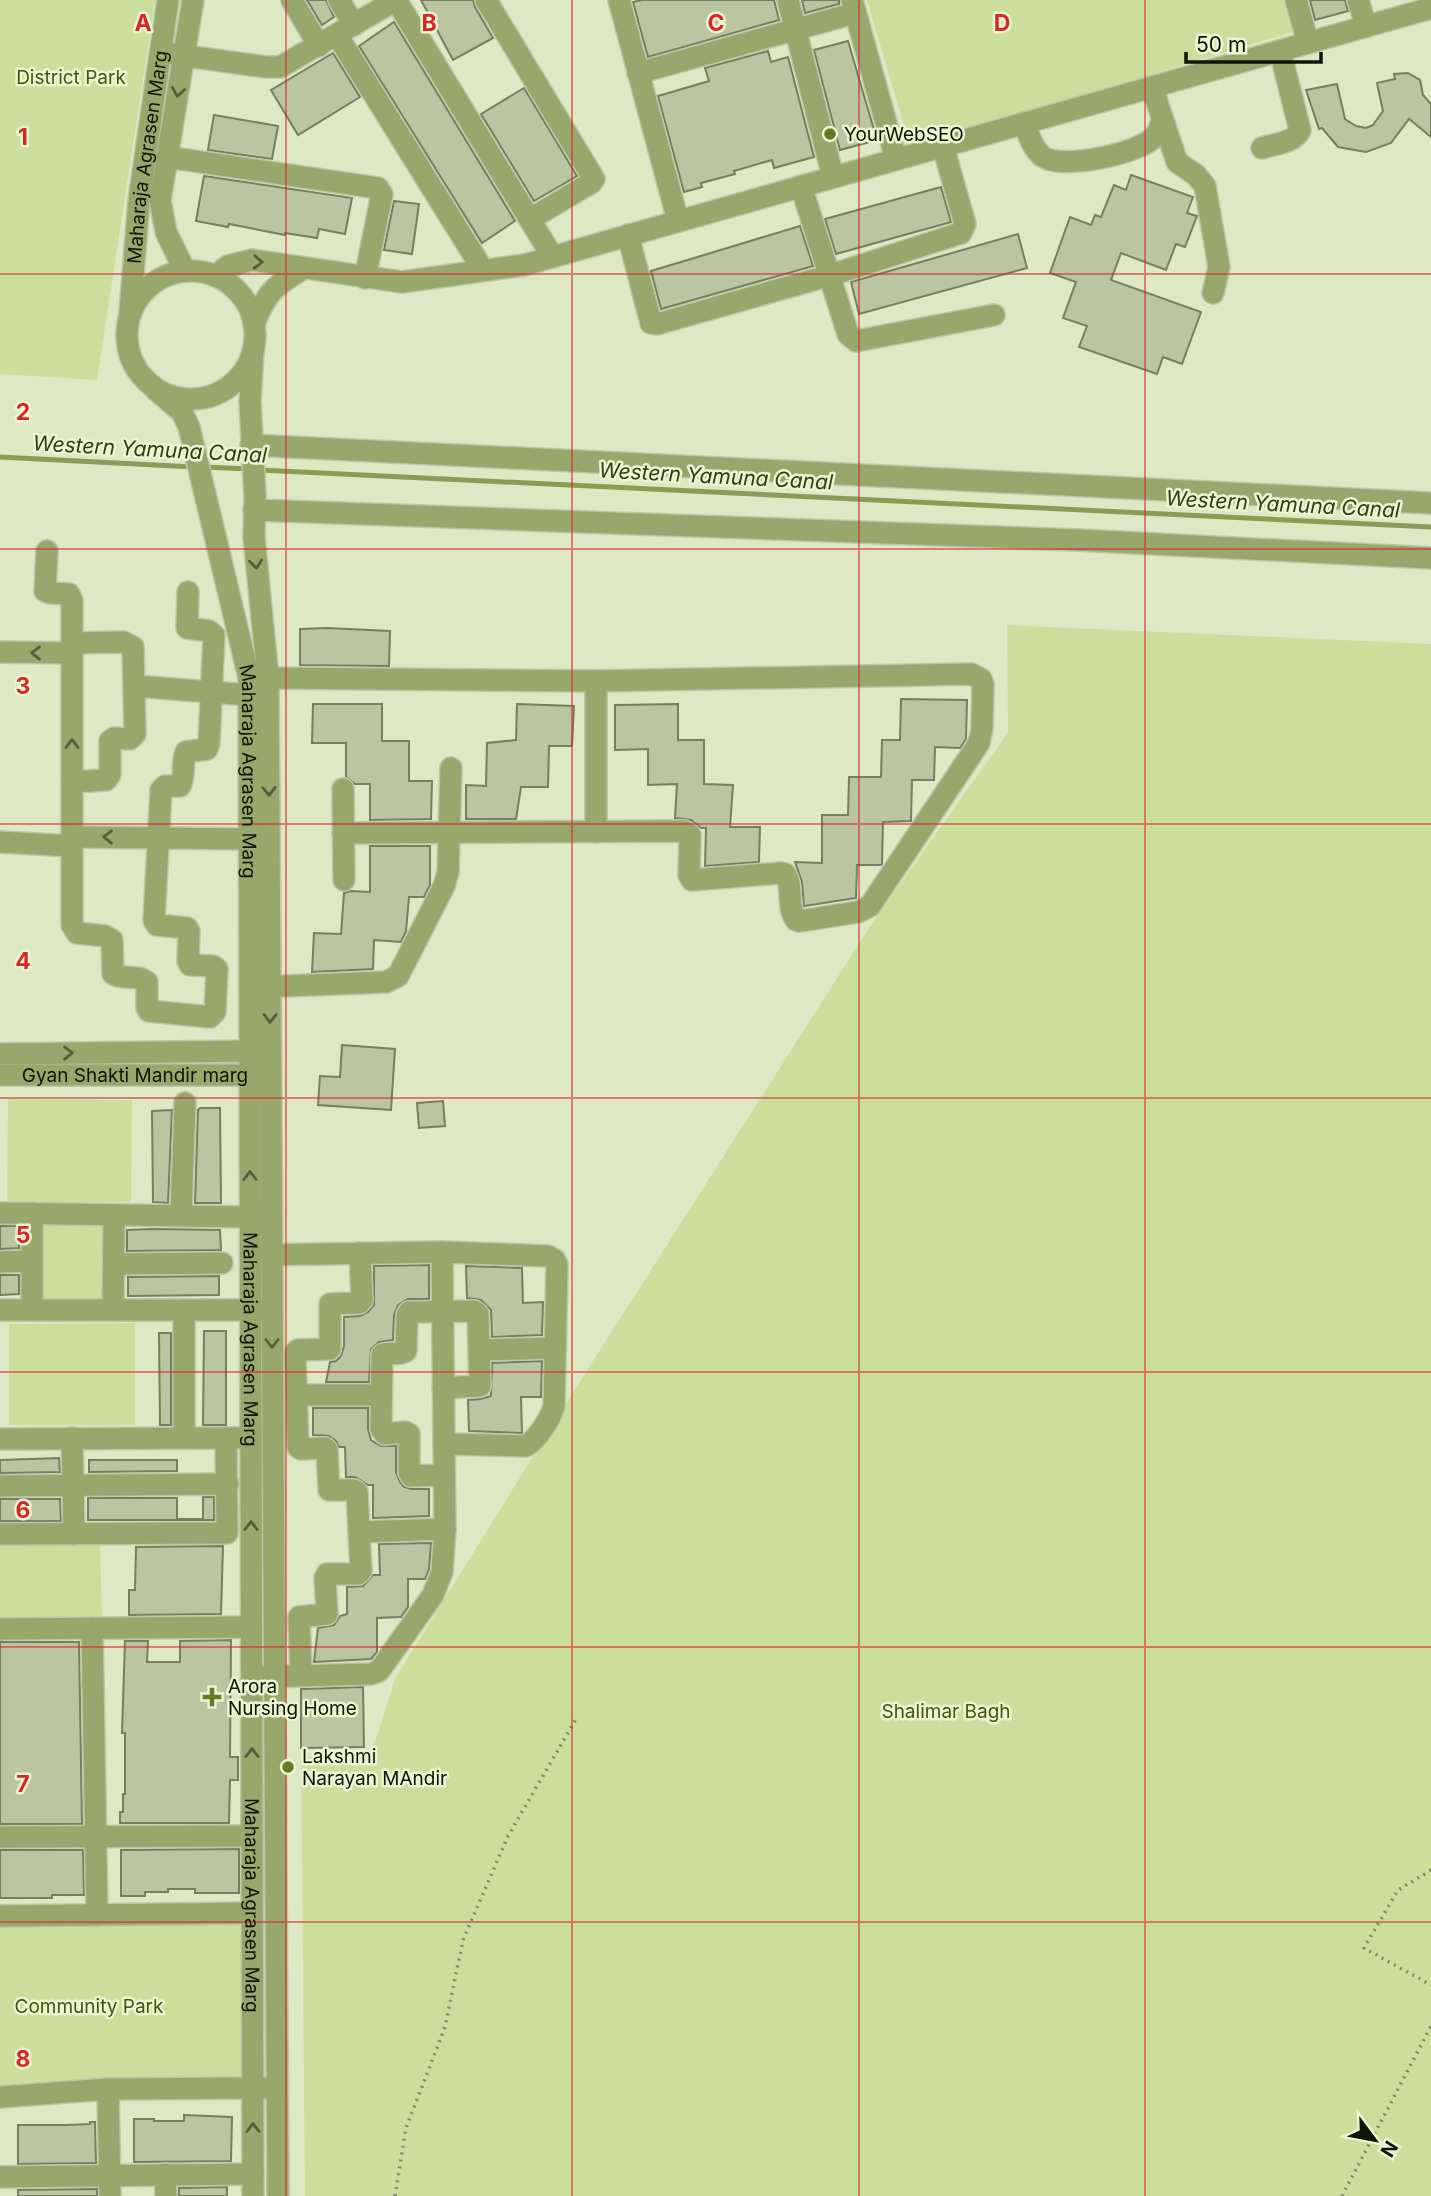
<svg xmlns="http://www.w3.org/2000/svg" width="1431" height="2196" viewBox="0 0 1431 2196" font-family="Inter,sans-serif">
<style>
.green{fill:#ccde9c}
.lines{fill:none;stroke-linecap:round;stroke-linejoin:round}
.stream{stroke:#8b9c56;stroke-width:5}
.building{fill:#bbc5a2;stroke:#767f5f;stroke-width:2}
.minor-casing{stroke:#bdc6a6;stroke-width:24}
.path{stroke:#828970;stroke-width:3.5;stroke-dasharray:2 5;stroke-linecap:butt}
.minor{stroke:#98a76c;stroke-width:21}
.oneway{stroke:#545e3a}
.grid{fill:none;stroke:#d62828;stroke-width:2;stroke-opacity:0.55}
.poi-dot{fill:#677826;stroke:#ebf5d1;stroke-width:2.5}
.labels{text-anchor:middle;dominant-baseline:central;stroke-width:5;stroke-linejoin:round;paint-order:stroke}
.park-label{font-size:19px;fill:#47540e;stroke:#ebf5d1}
.poi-label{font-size:19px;fill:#101407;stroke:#ebf5d1;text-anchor:start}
.street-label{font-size:19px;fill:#101407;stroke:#ebf5d1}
.water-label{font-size:21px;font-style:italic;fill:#343c15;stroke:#ebf5d1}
.grid-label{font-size:23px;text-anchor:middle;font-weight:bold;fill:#d62828;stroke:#ebf5d1;stroke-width:5;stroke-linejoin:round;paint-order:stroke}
</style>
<rect width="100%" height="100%" fill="#dee8c4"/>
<g class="green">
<polygon points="0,0 155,0 97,380 0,374"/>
<polygon points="867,0 1284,0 1293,32 910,146"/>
<polygon points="1007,625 1431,644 1431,2196 305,2196 301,1757 371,1755 395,1679 565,1405 869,928 1008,733"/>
<polygon points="8,1099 132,1100 131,1202 7,1202"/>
<polygon points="104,1222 104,1303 41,1303 40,1223"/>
<polygon points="135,1323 135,1425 9,1425 9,1324"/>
<polygon points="100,1541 102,1621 0,1623 0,1543"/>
<polygon points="244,1916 244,2084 0,2102 0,1918"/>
</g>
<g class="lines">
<g class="stream">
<polyline points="0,457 194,467"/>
<polyline points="204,467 250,469"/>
<polyline points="260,470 1431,527"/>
</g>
</g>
<g class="building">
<polygon points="307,0 326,0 334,17 322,25"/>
<polygon points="421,0 473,0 475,7 493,38 453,60"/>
<polygon points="642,0 774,0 779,20 648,57 633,2"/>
<polygon points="802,0 839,0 839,4 805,13"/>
<polygon points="1310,0 1345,0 1348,11 1315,20"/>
<polygon points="394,22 515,221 482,243 359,46"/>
<polygon points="848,41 877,140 840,150 814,50"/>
<polygon points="768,51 771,62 788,57 814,157 774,168 772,160 734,171 735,174 701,183 702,187 684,192 658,96 709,81 705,68"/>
<polygon points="333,53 360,97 298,135 271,90"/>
<polygon points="1408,73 1420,80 1423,95 1431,104 1431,137 1409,119 1391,143 1366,152 1338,147 1322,128 1319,129 1306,90 1337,84 1345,119 1356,126 1366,128 1373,125 1383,111 1377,83 1395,79 1394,74"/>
<polygon points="524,88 577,176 534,201 481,114"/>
<polygon points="214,115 278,126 272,159 208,150"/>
<polygon points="1131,175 1193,197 1187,213 1197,216 1185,247 1176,244 1166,270 1121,253 1111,280 1201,312 1182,364 1163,357 1157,374 1079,347 1087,326 1063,318 1076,282 1050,273 1070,217 1091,225 1095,215 1101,217 1114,185 1126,190"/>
<polygon points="204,176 352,198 345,234 319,229 317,238 285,233 285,235 229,224 228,227 196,221"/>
<polygon points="941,187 951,222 836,254 825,219"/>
<polygon points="394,201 419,204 412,254 384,250"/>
<polygon points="800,226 813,266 661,309 651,271"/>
<polygon points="1018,234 1027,268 859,314 851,282"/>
<polygon points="328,628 390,631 389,666 300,665 300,629"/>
<polygon points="901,699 967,700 966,739 960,748 935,747 934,780 912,780 911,821 883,822 882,864 881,865 857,865 856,898 804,906 802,882 795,862 822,863 822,815 848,815 849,777 881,777 882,740 900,740"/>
<polygon points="313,704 382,704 382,741 409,741 409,781 432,781 431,819 370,820 370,784 355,784 346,777 346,743 312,743"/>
<polygon points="517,704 574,706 572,746 549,746 548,787 521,787 516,819 466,819 466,785 486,786 487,743 516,740"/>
<polygon points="678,704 678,740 704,740 704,784 733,785 730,827 760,827 759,862 705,866 706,828 701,828 691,820 675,818 677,784 648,785 648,749 615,750 615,705"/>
<polygon points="370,846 430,846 430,885 424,897 409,897 406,931 401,942 374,940 373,969 312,972 314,933 341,934 344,893 351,891 370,892"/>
<polygon points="342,1045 395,1049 391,1110 318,1105 320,1076 340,1077"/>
<polygon points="443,1101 445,1126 419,1128 417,1103"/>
<polygon points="200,1108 220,1108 221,1203 195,1203 198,1110"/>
<polygon points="172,1110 168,1203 153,1202 152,1111"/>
<polygon points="0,1226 19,1226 19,1248 0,1249"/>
<polygon points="153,1229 220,1230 221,1250 127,1251 127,1230"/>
<polygon points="429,1265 429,1299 408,1299 398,1305 394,1315 393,1340 379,1342 371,1349 369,1382 326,1382 330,1362 336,1361 341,1356 344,1346 344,1317 360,1316 368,1312 374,1305 374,1266"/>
<polygon points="466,1266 522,1268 523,1303 543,1302 542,1335 492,1337 491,1310 481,1300 467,1298"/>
<polygon points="0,1275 19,1275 19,1294 0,1295"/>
<polygon points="219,1276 219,1295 128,1296 128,1277"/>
<polygon points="204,1331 226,1331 226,1425 203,1425"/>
<polygon points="159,1333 171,1333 171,1425 160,1425"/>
<polygon points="542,1361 541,1397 521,1397 522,1433 469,1431 468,1400 481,1399 491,1396 492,1363"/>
<polygon points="313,1408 368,1408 368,1429 371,1440 381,1446 396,1446 396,1472 400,1482 404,1487 411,1489 429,1489 429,1516 373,1518 373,1485 368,1485 355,1477 346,1477 345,1447 339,1447 336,1441 329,1436 313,1435"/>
<polygon points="59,1458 60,1472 0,1473 0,1460"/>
<polygon points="89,1460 177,1460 177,1471 89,1472"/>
<polygon points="203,1497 214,1497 214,1520 88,1520 88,1498 177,1498 177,1519 203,1519"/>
<polygon points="0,1499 60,1499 61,1521 0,1521"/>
<polygon points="431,1543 429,1569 425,1579 408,1579 408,1607 401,1617 377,1618 377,1652 371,1659 314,1662 318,1628 334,1625 340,1616 347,1614 347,1587 363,1586 373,1575 380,1575 379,1544"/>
<polygon points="223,1546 221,1614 129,1615 129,1590 135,1590 136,1547"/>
<polygon points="231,1640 230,1757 238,1757 238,1780 230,1780 229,1823 120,1823 120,1812 123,1812 123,1794 125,1794 125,1733 122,1733 125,1641 148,1641 147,1662 180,1662 180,1641"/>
<polygon points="0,1642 79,1642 82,1824 0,1824"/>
<polygon points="363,1687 364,1747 301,1748 301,1689"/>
<polygon points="239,1849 239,1893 195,1893 195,1889 168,1889 168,1892 145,1892 145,1896 121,1896 121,1850"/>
<polygon points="0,1850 83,1850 84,1895 52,1895 52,1898 0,1898"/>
<polygon points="184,2115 232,2117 231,2161 134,2162 134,2119 154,2119 154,2121 184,2121"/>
<polygon points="90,2122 95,2122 96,2163 18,2164 18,2125 66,2125 90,2124"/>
<polygon points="227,2187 227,2196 179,2196 179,2188"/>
<polygon points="97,2189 97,2196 18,2196 18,2190"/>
</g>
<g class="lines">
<g class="minor-casing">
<g id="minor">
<polyline points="292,0 319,46"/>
<polyline points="339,0 354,25"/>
<polyline points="396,0 552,256"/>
<polyline points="486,0 594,179 591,183 530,219"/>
<polyline points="619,0 678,221"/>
<polyline points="788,0 833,177"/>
<polyline points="852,0 896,159"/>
<polyline points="1296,0 1308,43"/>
<polyline points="1358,0 1366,26"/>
<polyline points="337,35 483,270"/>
<polyline points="172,54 266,67 280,67 396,0"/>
<polyline points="638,73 855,13"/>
<polyline points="1152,87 1177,162 1196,175 1205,186 1219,267 1213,293"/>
<path d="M1024 123C1028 134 1033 149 1042 156 1060 171 1142 153 1155 136 1159 132 1160 126 1162 121"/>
<path d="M1262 148C1274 144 1295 143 1300 130L1280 51"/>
<polyline points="167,157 378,188 382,194 365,278"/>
<polyline points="801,186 848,334 856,341 994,315"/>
<polyline points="628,235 651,323 657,324 831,275 961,233 965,224 943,146"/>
<polyline points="185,271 166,232 160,200 193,0"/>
<circle cx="191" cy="335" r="64"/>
<polyline points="215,276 228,266 252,260 402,282 524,265 1431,8"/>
<path id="s1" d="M130 312 139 200 168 0"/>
<path d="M254 324C266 292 276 285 304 268"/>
<polyline points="253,351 250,401 255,496 254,537 268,678 278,2196"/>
<path id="s2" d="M156 390 182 412 189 427 249 678 253 2196"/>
<polyline points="251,445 1431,503"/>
<polyline points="254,510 1078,540 1431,558"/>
<path d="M47 551 45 591 50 593 69 594 72 601V925L77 933 105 936 112 940 113 974C123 980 137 974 147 982V1008L149 1011 210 1017 215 1012 217 969 213 966 190 965 188 961 189 931 187 928 157 925 154 920 161 790 165 786H180C186 776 181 763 186 752L207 749 209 743 214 635 209 631 187 628 188 592"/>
<polyline points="0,652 72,653"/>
<path d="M268 678 596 681 971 674 981 679 983 684 982 728 979 743 870 906 858 912 800 921 796 920C786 906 794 887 785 874L781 873 692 880 689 875 690 835 684 831 343 833"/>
<polyline points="135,686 249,695"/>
<polyline points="72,782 106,780 110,775 110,741 114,738 130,739 135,734 133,647 123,642 72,643"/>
<polyline points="343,789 344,880"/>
<polyline points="596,832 596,681"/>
<polyline points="72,837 249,839"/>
<polyline points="0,842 72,846"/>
<polyline points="258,987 386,982 398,976 444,886 448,872 451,768"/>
<polyline points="0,1054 264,1051"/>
<path id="s3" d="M0 1075H261"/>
<polyline points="0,1213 250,1217"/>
<polyline points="32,1213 32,1310"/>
<polyline points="181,1215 185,1103"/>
<path d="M442 1252 548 1256 555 1260 557 1265 554 1406C550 1420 538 1438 526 1446L444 1444"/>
<polyline points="260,1255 442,1252 445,1529 442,1572 433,1595 379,1671 371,1674 261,1677"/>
<polyline points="0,1262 32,1261"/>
<polyline points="114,1264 222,1263"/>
<polyline points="0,1310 264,1310"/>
<polyline points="113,1310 114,1215"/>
<polyline points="184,1310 184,1438"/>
<polyline points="480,1350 555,1348"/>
<path d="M443 1388 480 1386 478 1314 474 1311 409 1312 407 1315 406 1351C398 1356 388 1351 382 1355L381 1429 385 1434 405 1432 409 1434V1472L411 1476 444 1475"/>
<polyline points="297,1395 381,1395"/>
<polyline points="72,1438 74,1534"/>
<polyline points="0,1439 239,1438"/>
<polyline points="0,1486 228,1484"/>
<polyline points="359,1532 445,1529"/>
<polyline points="0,1534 227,1533 226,1438"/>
<polyline points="92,1628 97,1915"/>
<polyline points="0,1629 252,1627"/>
<polyline points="301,1674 299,1617 327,1614 325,1578 327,1574 358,1574 361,1571 357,1492 354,1490 329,1490 327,1450 325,1448 301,1449 298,1447 295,1353 298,1350 330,1349 330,1304 359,1303 362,1300 360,1253"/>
<polyline points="0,1837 252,1836"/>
<polyline points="0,1916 252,1913"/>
<polyline points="108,2089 110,2196"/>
<polyline points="0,2097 108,2089 267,2088"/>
<polyline points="165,2174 166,2196"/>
<polyline points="0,2177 253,2174"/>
</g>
</g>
<g class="path">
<polyline points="1431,1870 1398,1890 1364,1948 1431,1985"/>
<polyline points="395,2196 406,2128 445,2027 463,1940 508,1836 576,1719"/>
<polyline points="1342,2196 1431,2026"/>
</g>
<use href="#minor" class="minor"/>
</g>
<defs><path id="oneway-chevron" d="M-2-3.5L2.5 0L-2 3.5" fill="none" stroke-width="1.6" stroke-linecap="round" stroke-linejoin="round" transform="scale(1.75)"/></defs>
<g class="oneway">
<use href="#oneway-chevron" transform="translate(178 92) rotate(99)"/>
<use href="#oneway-chevron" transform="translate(258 262) rotate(2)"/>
<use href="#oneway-chevron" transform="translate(256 564) rotate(84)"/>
<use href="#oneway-chevron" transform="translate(36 653) rotate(-179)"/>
<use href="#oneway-chevron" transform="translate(72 744) rotate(-90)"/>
<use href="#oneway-chevron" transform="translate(269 791) rotate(89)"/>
<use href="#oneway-chevron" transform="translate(108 837) rotate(-179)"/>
<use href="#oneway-chevron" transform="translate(270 1018) rotate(91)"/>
<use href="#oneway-chevron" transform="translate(68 1053) rotate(-1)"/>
<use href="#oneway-chevron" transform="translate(250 1176) rotate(-90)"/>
<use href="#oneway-chevron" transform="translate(272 1343) rotate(90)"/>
<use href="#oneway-chevron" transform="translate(251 1526) rotate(-90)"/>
<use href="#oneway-chevron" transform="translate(252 1753) rotate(-90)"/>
<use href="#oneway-chevron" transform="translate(253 2128) rotate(-90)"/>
</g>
<path class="grid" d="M286 0V2196M572 0V2196M859 0V2196M1145 0V2196M0 274H1431M0 549H1431M0 824H1431M0 1098H1431M0 1372H1431M0 1647H1431M0 1922H1431"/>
<g class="poi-dot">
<circle cx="830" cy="134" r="7"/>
<path d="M208.5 1686.5h7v7h7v7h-7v7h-7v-7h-7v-7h7z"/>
<circle cx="288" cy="1767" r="7"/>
</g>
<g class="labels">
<g class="park-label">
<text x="71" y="77">District Park</text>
<text x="946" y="1711">Shalimar Bagh</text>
<text x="89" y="2006">Community Park</text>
</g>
<g class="poi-label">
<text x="844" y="134">YourWebSEO</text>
<text x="228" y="1686">Arora<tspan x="228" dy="22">Nursing Home</tspan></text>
<text x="302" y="1756">Lakshmi<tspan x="302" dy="22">Narayan MAndir</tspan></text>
</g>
<g class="street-label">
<text stroke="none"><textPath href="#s1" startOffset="156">Maharaja Agrasen Marg</textPath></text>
<text stroke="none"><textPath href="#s2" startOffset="402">Maharaja Agrasen Marg</textPath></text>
<text stroke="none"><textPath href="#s3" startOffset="135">Gyan Shakti Mandir marg</textPath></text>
<text stroke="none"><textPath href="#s2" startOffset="970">Maharaja Agrasen Marg</textPath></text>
<text stroke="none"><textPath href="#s2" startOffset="1536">Maharaja Agrasen Marg</textPath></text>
</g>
<g class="water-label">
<text transform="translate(150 449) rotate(3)">Western Yamuna Canal</text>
<text transform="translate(716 476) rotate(3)">Western Yamuna Canal</text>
<text transform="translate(1283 504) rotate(3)">Western Yamuna Canal</text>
</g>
</g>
<g class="grid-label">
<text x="143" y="31">A</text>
<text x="429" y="31">B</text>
<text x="716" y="31">C</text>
<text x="1002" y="31">D</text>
<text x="23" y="145">1</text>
<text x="23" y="420">2</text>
<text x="23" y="694">3</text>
<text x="23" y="969">4</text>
<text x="23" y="1243">5</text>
<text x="23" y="1518">6</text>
<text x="23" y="1792">7</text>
<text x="23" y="2067">8</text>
</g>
<g transform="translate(1375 2140) rotate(122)" stroke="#ebf5d1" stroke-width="5" paint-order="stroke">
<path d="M0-5L12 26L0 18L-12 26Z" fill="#101407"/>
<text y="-10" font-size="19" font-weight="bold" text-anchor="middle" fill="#101407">N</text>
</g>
<path d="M1186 52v10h135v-10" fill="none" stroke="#101407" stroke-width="3.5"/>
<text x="1196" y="52" font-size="21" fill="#101407" stroke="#ebf5d1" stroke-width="5" paint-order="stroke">50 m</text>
</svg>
